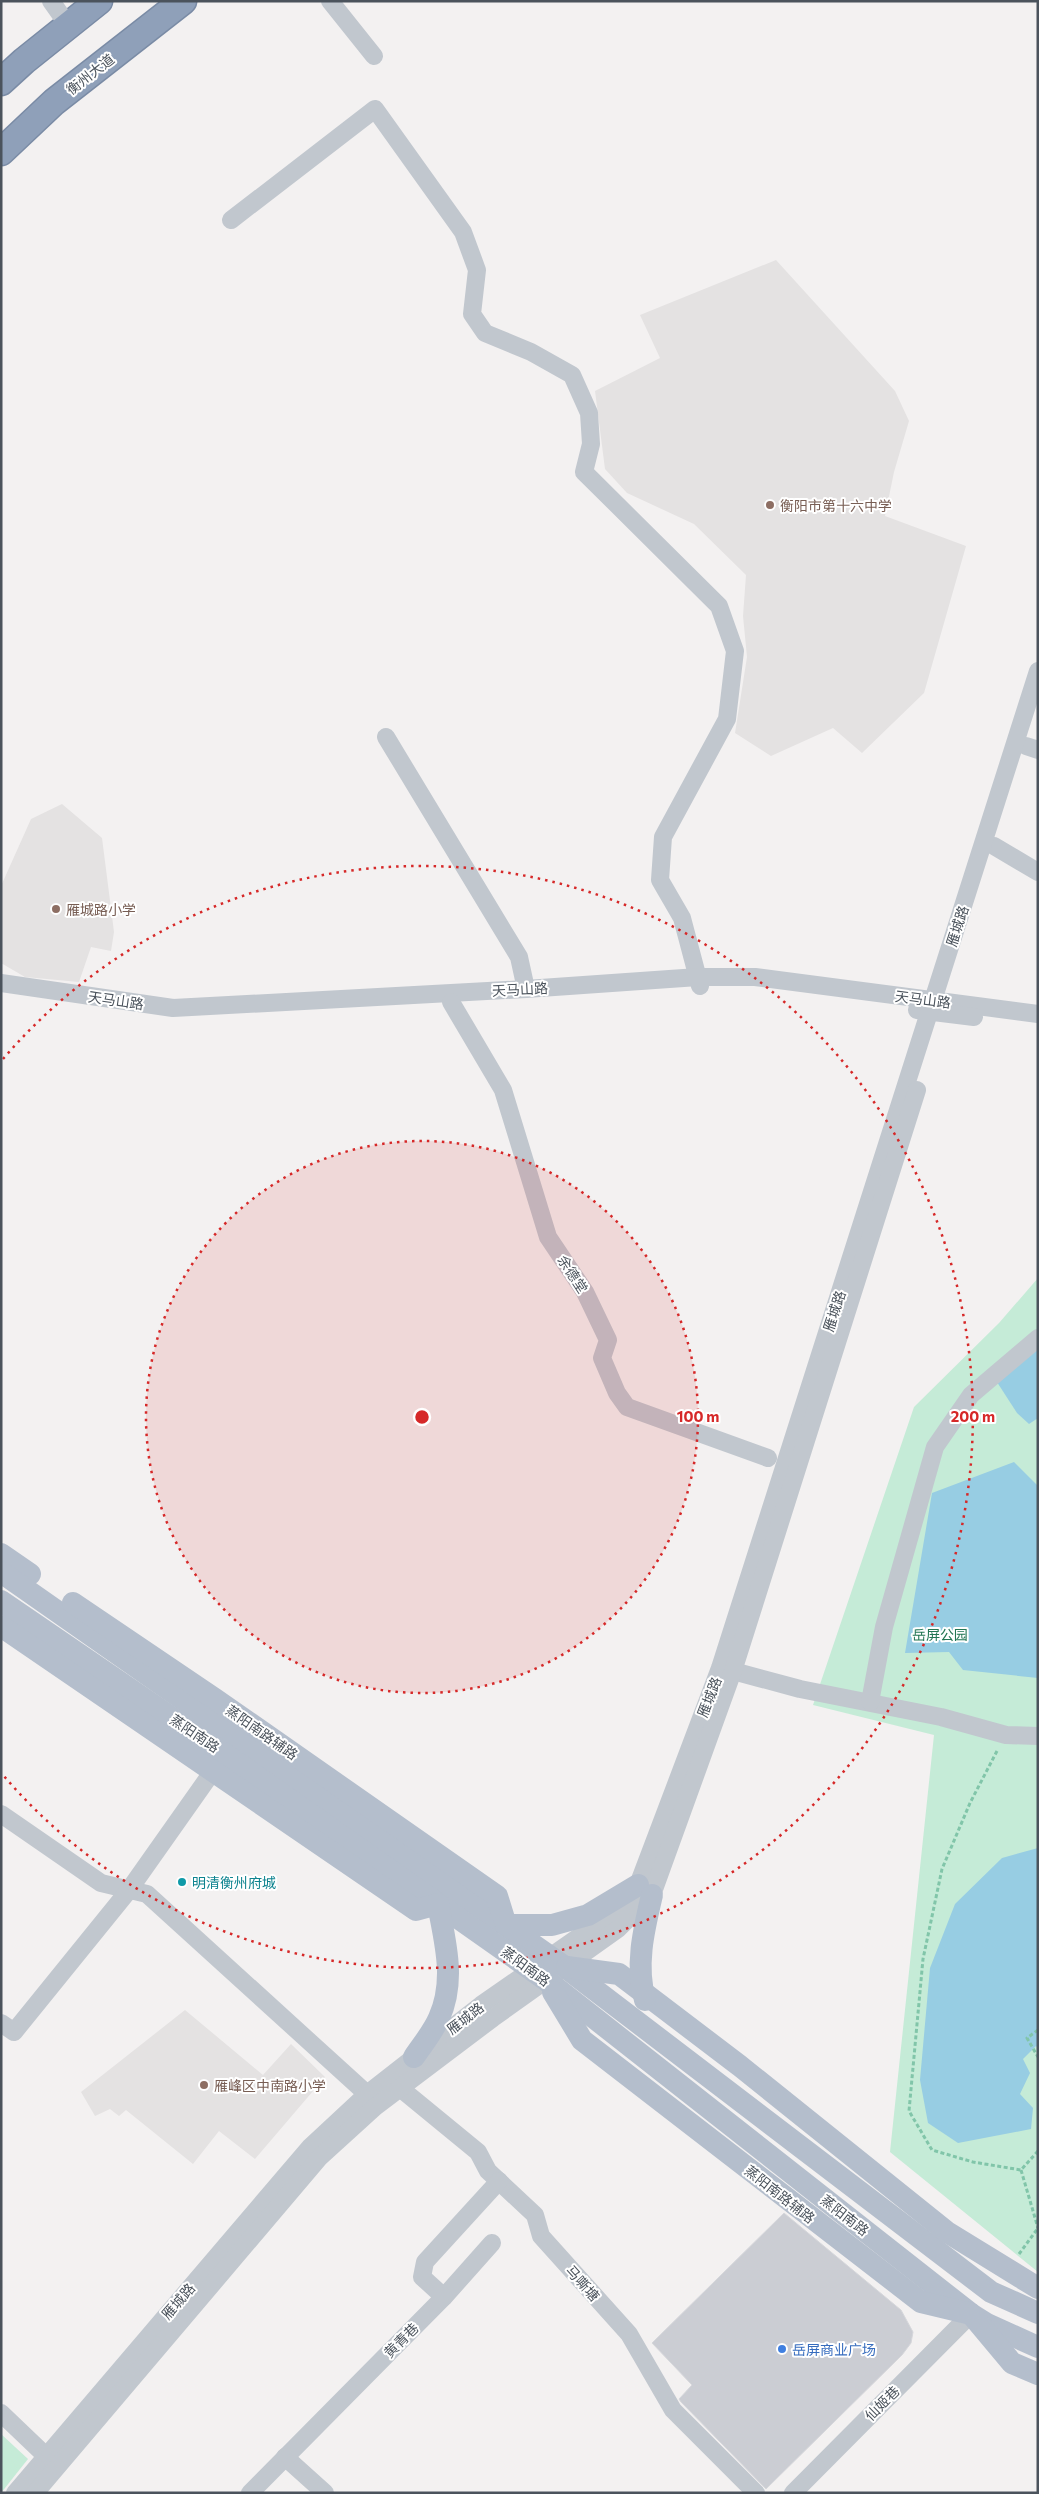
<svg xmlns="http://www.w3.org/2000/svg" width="1039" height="2494" viewBox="0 0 1039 2494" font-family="Commissioner,'Noto Sans SC',sans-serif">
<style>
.education{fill:#e4e2e2}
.green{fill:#c5ebd7}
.water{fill:#97cde3}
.building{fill:#cbcdd3;stroke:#d6d7db}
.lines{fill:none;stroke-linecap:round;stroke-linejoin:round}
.highway-casing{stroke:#7a8ba5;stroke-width:29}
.path{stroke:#81c5a9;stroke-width:3;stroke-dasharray:4 2.5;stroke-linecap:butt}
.minor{stroke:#c1c7ce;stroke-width:18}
.major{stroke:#b4becc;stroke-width:22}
.highway{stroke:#8fa0b9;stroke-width:26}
.ring{fill:none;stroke:#d62828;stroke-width:2.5;stroke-dasharray:2.5 5}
.education-dot{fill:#8d6e63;stroke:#fff;stroke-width:2}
.culture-dot{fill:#0f9aa8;stroke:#fff;stroke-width:2}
.shop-dot{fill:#3f7fe0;stroke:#fff;stroke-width:2}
.labels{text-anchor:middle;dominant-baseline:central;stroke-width:4;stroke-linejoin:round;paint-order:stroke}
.street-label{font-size:14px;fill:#4b535c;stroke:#fff}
.education-label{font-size:14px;fill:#785e54;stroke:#fff;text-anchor:start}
.park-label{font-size:14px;fill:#237653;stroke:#fff}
.culture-label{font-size:14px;fill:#0d838f;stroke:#fff;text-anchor:start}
.shop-label{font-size:14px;fill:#366cbe;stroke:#fff;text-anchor:start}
.centre{fill:#d62828;stroke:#fff;stroke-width:2.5}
.ring-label{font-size:15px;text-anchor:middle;font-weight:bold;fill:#d62828;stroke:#fff;stroke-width:4;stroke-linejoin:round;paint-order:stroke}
</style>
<rect width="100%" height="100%" fill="#f3f1f1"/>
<g class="education">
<polygon points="776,260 895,391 909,421 894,472 885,516 966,546 924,693 862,753 833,728 771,756 735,733 747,657 743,616 746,575 694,524 627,493 605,469 595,391 660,358 640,315"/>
<polygon points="62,804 102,838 114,932 111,951 91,947 79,982 25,977 1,963 1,886 31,819"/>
<polygon points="185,2010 263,2075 291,2044 325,2077 255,2159 219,2131 193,2164 126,2110 119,2116 110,2109 95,2116 81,2092"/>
</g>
<g class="green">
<polygon points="1038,1278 1038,2272 890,2152 934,1735 813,1705 914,1407 999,1323"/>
<polygon points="1,2434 28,2459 1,2493"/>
</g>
<g class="water">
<polygon points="1038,1342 1038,1418 1029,1424 1017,1413 995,1379"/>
<polygon points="1014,1462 1038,1486 1038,1678 963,1670 949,1652 905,1653 932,1493"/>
<polygon points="1038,1848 1038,2048 1036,2046 1023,2059 1030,2073 1020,2094 1033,2108 1031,2129 958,2143 928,2123 920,2080 930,1968 955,1904 1002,1858"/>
</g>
<polygon class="building" points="784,2213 901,2310 913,2332 911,2343 902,2355 766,2489 681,2402 679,2399 692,2385 652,2343"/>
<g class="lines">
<g class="highway-casing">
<g id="highway">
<polyline points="1,82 24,61 99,1"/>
<polyline points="1,152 54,102 183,1"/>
</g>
</g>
<g class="path">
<polyline points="997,1751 970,1803 942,1869 923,1959 909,2111 932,2150 973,2162 1021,2170 1038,2151"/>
<polyline points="1038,2030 1027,2038 1038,2057"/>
<polyline points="1021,2170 1038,2228"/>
<polyline points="1019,2254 1038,2228"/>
</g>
<g class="minor">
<polyline points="51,1 68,25"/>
<polyline points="330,1 374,56"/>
<polyline points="231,220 375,109 463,232 477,270 472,314 485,333 531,352 572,375 589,413 591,444 584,472 719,606 735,651 727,719 663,837 660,880 682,918 700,986"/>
<polyline points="386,737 519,957 526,989"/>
<polyline points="1026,746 1038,750"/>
<polyline points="994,846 1038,872"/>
<polyline points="1,983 173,1008 526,989 698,977 755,977 1038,1014"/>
<polyline points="451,1002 503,1090 548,1237 585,1292 608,1340 602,1358 617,1393 627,1407 768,1458"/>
<polyline points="917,1010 974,1017"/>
<polyline points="733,1671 800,1689 941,1717 1006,1735 1038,1736"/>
<polyline points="870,1702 884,1627 935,1447 971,1395 1038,1338"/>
<polyline points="1,1814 101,1883 147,1894 367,2094"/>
<polyline points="1,2023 14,2032 129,1890 220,1761"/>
<polyline points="400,2088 478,2152 488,2171 535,2215 541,2236 629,2334 673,2410 756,2493"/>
<polyline points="444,2297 492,2243"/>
<polyline points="1,2413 46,2456"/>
<polyline points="285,2457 325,2493"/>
<polyline points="15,2493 310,2147 367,2094 481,2005 606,1918 638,1885 720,1668 1038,671"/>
<polyline points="35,2493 320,2157 375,2107 493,2018 618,1929 652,1895 733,1671 917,1090"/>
<polyline points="250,2493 444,2297 422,2277 425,2262 499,2181"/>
<polyline points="793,2493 971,2314"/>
</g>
<g class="major">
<polyline points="1,1554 30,1574"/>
<polyline points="1,1572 565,1967 991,2292 1038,2313"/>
<polyline points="1,1601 225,1754 546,1980 971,2314 987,2324 1038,2347"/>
<polyline points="73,1603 215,1699 497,1896 506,1925 552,1925 588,1915 638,1885"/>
<path d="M1 1626 416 1910 438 1904C445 1942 456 1980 439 2018 433 2032 422 2045 414 2057"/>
<polyline points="567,1967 619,1974 740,2066 947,2232 1038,2288"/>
<polyline points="553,1992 582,2040 921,2302 971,2314 1012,2363 1038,2374"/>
<path d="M645 2000C635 1965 644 1929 652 1895"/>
</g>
<use href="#highway" class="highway"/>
</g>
<circle cx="422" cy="1417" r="276" fill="#d62828" fill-opacity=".12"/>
<g class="ring">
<circle cx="422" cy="1417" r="276"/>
<path d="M3 1059A551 551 0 1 1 3 1775"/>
</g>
<g class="education-dot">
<circle cx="770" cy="505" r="5"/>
<circle cx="56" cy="909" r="5"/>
<circle cx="204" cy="2085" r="5"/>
</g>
<circle class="culture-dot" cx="182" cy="1882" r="5"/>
<circle class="shop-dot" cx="782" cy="2349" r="5"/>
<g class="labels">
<g class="street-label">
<text transform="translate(90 74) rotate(-38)">衡州大道</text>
<text transform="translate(957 926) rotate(-72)">雁城路</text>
<text transform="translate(520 989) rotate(-3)">天马山路</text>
<text transform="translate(923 999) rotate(7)">天马山路</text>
<text transform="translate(116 1000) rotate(8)">天马山路</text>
<text transform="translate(573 1274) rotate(57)">余德堂</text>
<text transform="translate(834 1311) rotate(-72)">雁城路</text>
<text transform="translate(709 1697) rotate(-69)">雁城路</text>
<text transform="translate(262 1732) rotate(35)">蒸阳南路辅路</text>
<text transform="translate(195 1733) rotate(34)">蒸阳南路</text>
<text transform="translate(526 1966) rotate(36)">蒸阳南路</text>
<text transform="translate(465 2018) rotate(-38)">雁城路</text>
<text transform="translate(780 2194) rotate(38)">蒸阳南路辅路</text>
<text transform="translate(845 2215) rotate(38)">蒸阳南路</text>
<text transform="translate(583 2283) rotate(48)">马嘶塘</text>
<text transform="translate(178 2301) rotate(-49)">雁城路</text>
<text transform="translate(401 2340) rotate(-45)">黄青巷</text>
<text transform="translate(882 2403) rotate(-45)">仙姬巷</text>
</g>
<g class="education-label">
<text x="780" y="505">衡阳市第十六中学</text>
<text x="66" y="909">雁城路小学</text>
<text x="214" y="2085">雁峰区中南路小学</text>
</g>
<g class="park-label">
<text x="940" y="1634">岳屏公园</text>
</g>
<g class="culture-label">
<text x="192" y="1882">明清衡州府城</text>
</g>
<g class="shop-label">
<text x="792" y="2349">岳屏商业广场</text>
</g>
</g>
<circle cx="422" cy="1417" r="8" class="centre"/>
<g class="ring-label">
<text x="698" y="1422">100 m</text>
<text x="973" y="1422">200 m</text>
</g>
<rect width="1039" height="2494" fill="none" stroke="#4b535c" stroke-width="5"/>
</svg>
